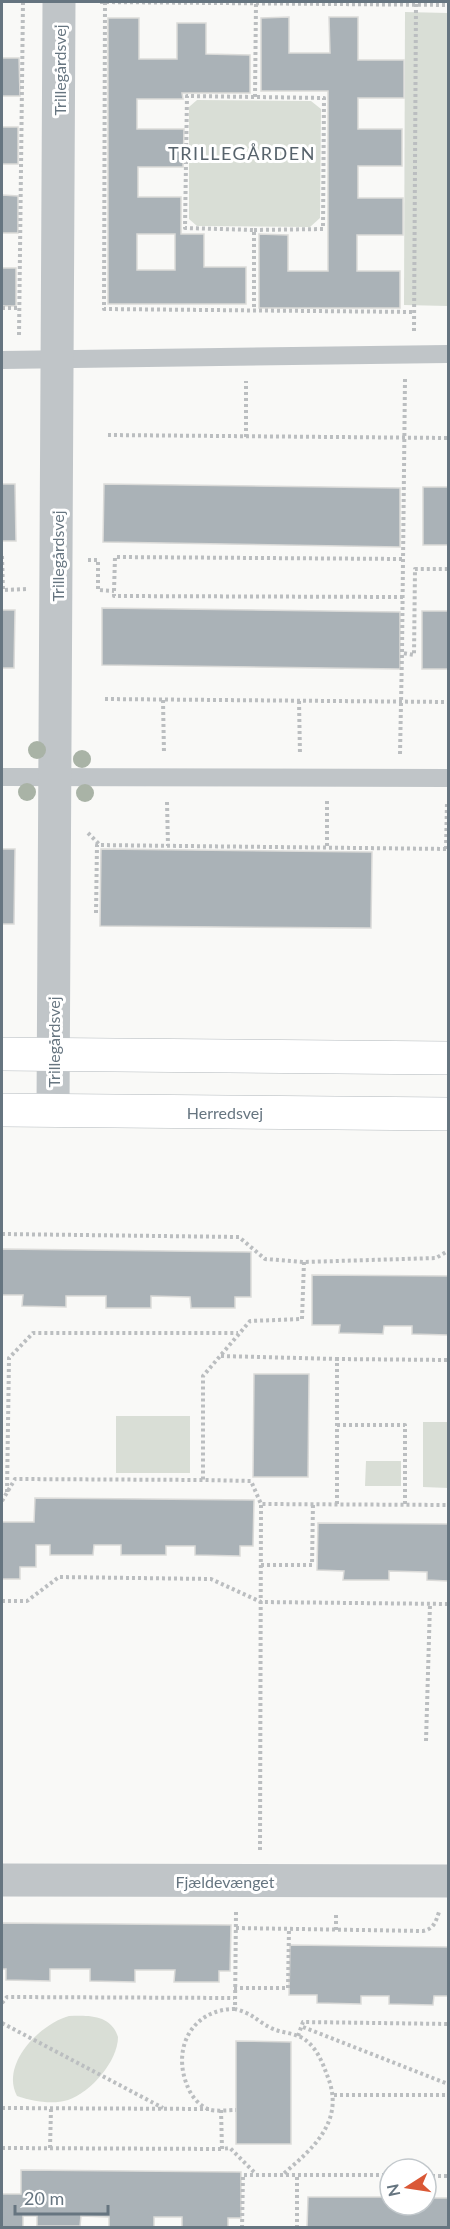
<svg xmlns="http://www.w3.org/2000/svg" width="450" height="2229" viewBox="0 0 450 2229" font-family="Lato,sans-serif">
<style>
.green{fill:#d9ded6}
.building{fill:#aab2b7;stroke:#dbdbd9;stroke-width:1.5;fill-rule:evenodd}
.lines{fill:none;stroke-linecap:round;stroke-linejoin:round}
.secondary-casing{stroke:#b3b9bd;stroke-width:34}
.path{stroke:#bbbec0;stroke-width:4;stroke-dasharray:3 3;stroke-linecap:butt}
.lane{stroke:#c0c5c8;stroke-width:18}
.street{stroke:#c0c5c8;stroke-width:33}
.secondary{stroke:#fff;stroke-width:33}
.tree{fill:#a9b3a6}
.labels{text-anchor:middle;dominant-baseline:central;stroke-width:6;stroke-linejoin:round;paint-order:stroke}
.street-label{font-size:16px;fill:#667580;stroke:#fff}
.neighbourhood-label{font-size:18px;letter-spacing:1.5px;fill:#57636c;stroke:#fff}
</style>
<rect width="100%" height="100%" fill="#f9f9f7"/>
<g class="green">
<polygon points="405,12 448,13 448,306 404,305"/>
<polygon points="197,100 311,101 321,109 320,218 310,227 197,226 189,219 189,107"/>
<rect x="116" y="1416" width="74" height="57"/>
<polygon points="423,1422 448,1422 448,1488 423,1487"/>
<polygon points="366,1461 401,1461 401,1486 365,1486"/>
<path d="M69 2016C90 2015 111 2015 118 2037 118 2061 91 2092 68 2100 52 2105 32 2101 17 2096 0 2064 40 2024 69 2016Z"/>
</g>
<g class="building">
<polygon points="289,17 289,53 330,53 329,17 358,17 358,60 404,60 404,98 358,98 358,129 402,129 402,166 358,166 358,198 403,198 403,235 357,235 357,271 400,271 400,308 259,308 259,234 288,235 288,271 328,271 328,91 261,91 261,18"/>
<path d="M108 18H139V59H177V23H206V54L250 55V93H182L183 99H137V129H184L183 167H138V197H181V234H204V267H246V304H108ZM137 234H175V270H137Z"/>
<polygon points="2,58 19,58 20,96 2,96"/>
<rect x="2" y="127" width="16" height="37"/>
<polygon points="2,195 18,196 18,233 2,233"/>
<rect x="2" y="268" width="14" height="38"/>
<polygon points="2,484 15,484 16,541 2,541"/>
<polygon points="104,484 400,488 400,547 103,542"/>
<rect x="423" y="487" width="25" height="58"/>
<polygon points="102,608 400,612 400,669 102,665"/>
<polygon points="2,610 15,610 14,668 2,668"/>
<rect x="422" y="611" width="26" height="58"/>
<polygon points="2,849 15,849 14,924 2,924"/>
<polygon points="101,849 372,852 371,928 100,926"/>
<polygon points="2,1249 251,1252 251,1297 235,1297 235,1308 191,1308 190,1297 151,1296 151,1308 106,1308 106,1296 66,1296 66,1307 22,1306 23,1295 2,1295"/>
<polygon points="312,1275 448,1276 448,1335 412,1334 412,1326 384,1326 383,1334 339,1333 340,1325 312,1325"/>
<polygon points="254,1374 309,1374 308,1477 253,1477"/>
<polygon points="35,1498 254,1500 253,1546 240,1546 240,1556 195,1555 195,1546 166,1546 166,1555 121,1555 121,1545 94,1545 93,1555 50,1555 50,1545 36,1545 36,1567 20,1567 20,1579 2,1579 2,1522 34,1522"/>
<polygon points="318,1523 448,1524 448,1581 427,1580 427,1572 389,1571 389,1580 343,1580 344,1571 317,1570"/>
<polygon points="2,1923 231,1925 230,1971 219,1971 219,1982 174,1982 175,1970 135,1970 135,1982 90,1981 90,1969 50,1969 50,1981 6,1980 6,1969 2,1969"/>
<polygon points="448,1939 448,1996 434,1996 433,2005 389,2004 389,1996 361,1996 361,2004 317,2003 317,1995 289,1995 290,1945 448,1947"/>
<polygon points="236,2041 291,2042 291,2144 236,2144"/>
<polygon points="21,2170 241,2172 241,2218 228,2218 228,2227 182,2227 182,2217 154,2217 154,2227 109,2227 109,2217 81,2216 80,2226 37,2226 37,2216 23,2216 23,2228 2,2228 2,2194 21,2194"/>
<polygon points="308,2197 390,2197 390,2205 426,2205 426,2198 448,2198 448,2228 307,2228"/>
</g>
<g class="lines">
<g class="secondary-casing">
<g id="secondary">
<polyline points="2,1054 448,1058"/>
<polyline points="2,1110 448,1114"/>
</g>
</g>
<g class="path">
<polyline points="100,2 448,5"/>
<polyline points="105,2 104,309 415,312"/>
<polyline points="255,97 256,2"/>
<polyline points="254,230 323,229 324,98 187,96 185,228 254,230 254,310"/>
<polyline points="2,308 19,308"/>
<polyline points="414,331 416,2"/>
<polyline points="19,335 23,2"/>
<polyline points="405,379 402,653 414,655 415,569 448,569"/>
<polyline points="108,435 448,438"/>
<polyline points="246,437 246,381"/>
<polyline points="2,556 3,590 26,589"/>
<polyline points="88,560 98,560 98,590 114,591"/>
<polyline points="403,597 114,596 114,591 115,557 403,559"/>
<polyline points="105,699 448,702"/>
<polyline points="163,700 164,753"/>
<polyline points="299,701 300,754"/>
<polyline points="400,754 402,653"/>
<polyline points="327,801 327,848"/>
<polyline points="167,802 168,846"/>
<polyline points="88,833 100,845"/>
<polyline points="446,849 447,802"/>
<polyline points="96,913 97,845 448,849"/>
<polyline points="2,1234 239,1237 265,1259 304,1262 436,1258 448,1251"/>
<polyline points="304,1262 302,1319 250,1321 203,1376 203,1480 251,1481 261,1504 448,1505"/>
<polyline points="221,1356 337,1359"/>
<polyline points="337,1425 405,1425 405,1505"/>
<polyline points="7,1492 9,1358 33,1333 238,1333"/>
<polyline points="2,1501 15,1479 203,1480"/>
<polyline points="337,1504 337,1359 448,1360"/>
<polyline points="261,1565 312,1565 313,1504"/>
<polyline points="2,1601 27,1601 59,1577 211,1579 261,1602 448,1604"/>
<polyline points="426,1741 430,1604"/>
<polyline points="260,1850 261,1504"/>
<path d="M236 1912 235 2009C254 2014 255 2020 271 2028 283 2034 298 2032 309 2043 318 2051 323 2064 327 2075 346 2120 314 2148 282 2175"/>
<path d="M236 1928 423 1931C434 1929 436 1921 439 1912"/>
<polyline points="336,1930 336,1913"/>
<polyline points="234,1988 288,1988 289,1929"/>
<polyline points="2,2003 7,1997 234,1998"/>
<path d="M235 2009C192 2009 172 2048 187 2085 190 2094 198 2105 208 2109 215 2112 228 2110 236 2110"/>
<polyline points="2,2023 163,2108"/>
<polyline points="303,2027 448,2084"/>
<polyline points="298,2036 303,2022 448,2024"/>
<polyline points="334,2095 448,2095"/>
<polyline points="2,2108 209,2109"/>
<polyline points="221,2110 222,2149 230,2148 256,2174"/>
<polyline points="2,2148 222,2149"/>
<polyline points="50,2148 51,2109"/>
<polyline points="426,2176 448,2176"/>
<polyline points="242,2228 243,2175 390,2175"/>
<polyline points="297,2228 297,2175"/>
</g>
<g class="lane">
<polyline points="2,360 448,354"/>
<polyline points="2,777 448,778"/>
</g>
<g class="street">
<polyline points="53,1110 59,2"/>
<polyline points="2,1880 448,1881"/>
</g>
<use href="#secondary" class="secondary"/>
</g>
<g class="tree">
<circle cx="37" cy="750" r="9"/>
<circle cx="82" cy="759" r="9"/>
<circle cx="27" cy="792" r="9"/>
<circle cx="85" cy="793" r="9"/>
</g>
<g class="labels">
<g class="street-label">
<text transform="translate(59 70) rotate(-90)">Trillegårdsvej</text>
<text transform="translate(57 556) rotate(-90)">Trillegårdsvej</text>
<text transform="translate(53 1042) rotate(-90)">Trillegårdsvej</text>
<text x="225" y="1112">Herredsvej</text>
<text x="225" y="1881">Fjældevænget</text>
</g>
<g class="neighbourhood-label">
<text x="242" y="153">TRILLEGÅRDEN</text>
</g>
</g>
<rect width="450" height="2229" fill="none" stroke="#667580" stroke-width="6"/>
<g transform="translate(408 2187) rotate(258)"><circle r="28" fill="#ffffff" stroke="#c2c8cc" stroke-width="1.5"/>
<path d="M0-4.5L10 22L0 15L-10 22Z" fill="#da5836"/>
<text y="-9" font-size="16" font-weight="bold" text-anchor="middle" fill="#667580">N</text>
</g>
<path d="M15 2205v9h93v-9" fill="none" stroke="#667580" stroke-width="3"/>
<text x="24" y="2205" font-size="18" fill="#667580" stroke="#ffffff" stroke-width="4.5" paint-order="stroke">20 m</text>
</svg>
